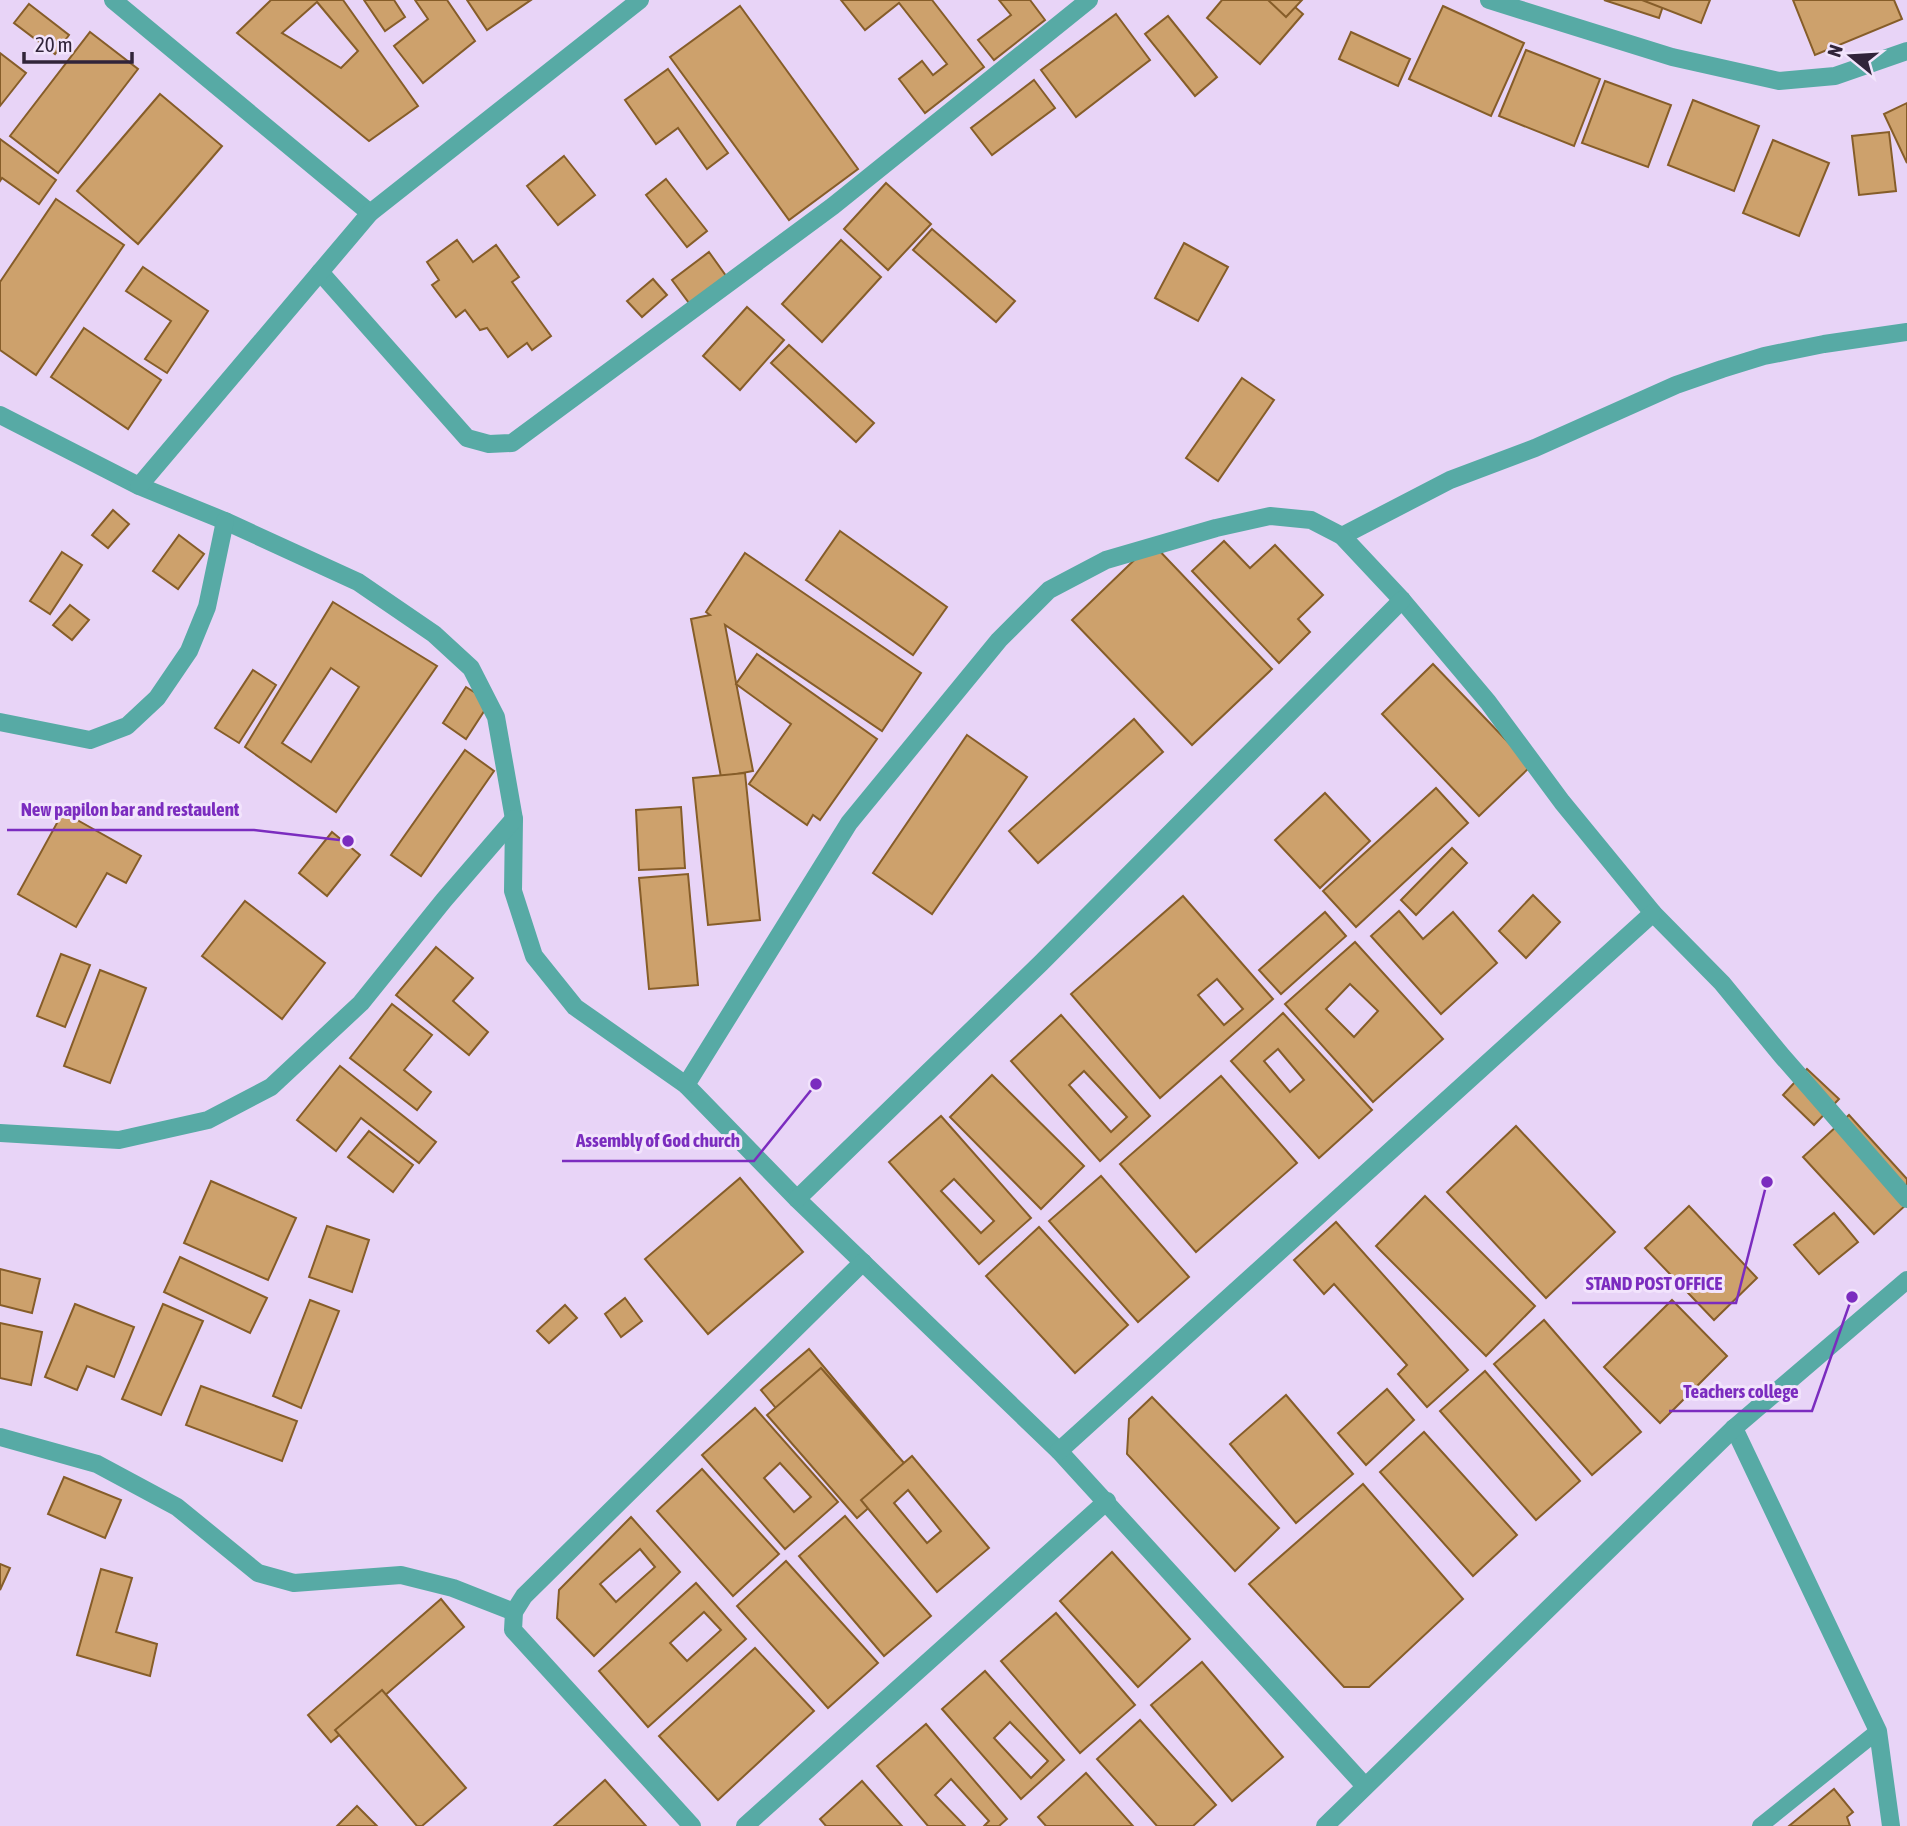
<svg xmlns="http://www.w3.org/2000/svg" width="1907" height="1826" viewBox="0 0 1907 1826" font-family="'Asap Condensed',sans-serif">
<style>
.building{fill:#cda16c;stroke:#865d29;stroke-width:2;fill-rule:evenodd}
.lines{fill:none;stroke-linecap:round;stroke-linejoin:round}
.service{stroke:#57aaa5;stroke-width:16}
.minor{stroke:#57aaa5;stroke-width:18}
.tertiary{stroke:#57aaa5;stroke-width:18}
.leader{fill:none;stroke:#7b2cbf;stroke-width:2.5}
.callout-dot{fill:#7b2cbf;stroke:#f2e4fc;stroke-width:2.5}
.callout-label{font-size:19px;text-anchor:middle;font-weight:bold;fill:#7b2cbf;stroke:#f2e4fc;stroke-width:6;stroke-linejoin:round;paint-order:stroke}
</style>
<rect width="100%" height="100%" fill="#e8d4f7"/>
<g class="building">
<path d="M343 0 418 106 369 141 237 33 271 0ZM317 2 358 51 341 68 282 33Z"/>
<polygon points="364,0 394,0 405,17 385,31"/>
<polygon points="415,0 447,0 475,41 423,83 394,46 428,19"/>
<polygon points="467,0 531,0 487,30"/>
<polygon points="841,0 932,0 984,67 925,113 899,79 922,61 933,75 947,64 899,3 865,30"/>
<polygon points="999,0 1030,0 1045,20 994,60 978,40 1011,15"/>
<polygon points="1222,0 1287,0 1303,14 1260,64 1207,18"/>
<polygon points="1268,0 1302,0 1286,17"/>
<polygon points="1604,0 1665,0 1659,18"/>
<polygon points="1642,0 1710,0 1701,23"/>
<polygon points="1793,0 1894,0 1902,19 1815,55"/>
<polygon points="29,4 69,35 55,54 14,23"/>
<polygon points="740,6 858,169 789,220 670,57"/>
<polygon points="1443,6 1524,43 1491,116 1409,79"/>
<polygon points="1116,14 1150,60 1076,117 1041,70"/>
<polygon points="1168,16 1217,77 1195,96 1145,34"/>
<polygon points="90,32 138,69 58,173 10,136"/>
<polygon points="1351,32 1410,59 1398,86 1339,59"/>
<polygon points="1526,50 1600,79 1574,146 1499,116"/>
<polygon points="0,53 26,73 0,106"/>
<polygon points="668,69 728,153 707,169 678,128 656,144 625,100"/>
<polygon points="1034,80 1055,108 992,155 971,128"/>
<polygon points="1605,81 1671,105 1648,167 1582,143"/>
<polygon points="160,94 222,146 138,244 77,191"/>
<polygon points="1693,100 1759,126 1734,191 1668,165"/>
<polygon points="1907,103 1907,163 1884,114"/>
<polygon points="1889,132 1896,191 1859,195 1852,136"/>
<polygon points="0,139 56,180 39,204 2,178 0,181"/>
<polygon points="1773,140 1829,163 1799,236 1743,213"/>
<polygon points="564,156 595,195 558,225 527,186"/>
<polygon points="666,179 707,231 687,247 646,195"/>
<polygon points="886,183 931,224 888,270 844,229"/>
<polygon points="56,199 124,245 36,375 0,350 0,282"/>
<polygon points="932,229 1015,301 996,322 913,250"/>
<polygon points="457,240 473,262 496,245 519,277 512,282 551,336 532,350 527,343 508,357 487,328 480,330 465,310 456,317 432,285 439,280 427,262"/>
<polygon points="841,240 881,277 822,342 782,304"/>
<polygon points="1184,243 1228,267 1198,321 1155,298"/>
<polygon points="709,252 729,280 692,307 672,280"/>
<polygon points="143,267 208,311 167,373 145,359 171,321 126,291"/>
<polygon points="653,279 667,295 642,317 627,301"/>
<polygon points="747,307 784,340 740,390 703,356"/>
<polygon points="84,328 161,380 128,429 51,377"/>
<polygon points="789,345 874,423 856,442 771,363"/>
<polygon points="1242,378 1274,400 1218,481 1186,458"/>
<polygon points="113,510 129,524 108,548 92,535"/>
<polygon points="840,531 947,607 913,655 806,580"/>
<polygon points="179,535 204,554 178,589 153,571"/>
<polygon points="1224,541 1250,568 1275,545 1323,595 1298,619 1310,632 1279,663 1192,571"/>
<polygon points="1152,543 1272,669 1192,745 1072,620"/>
<polygon points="62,552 82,565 50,614 30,601"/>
<polygon points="745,553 921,673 882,731 725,625 753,771 721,777 691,619 710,615 706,612"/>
<path d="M333 602 437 666 336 812 245 747ZM331 668 359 687 311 762 282 743Z"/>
<polygon points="70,605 89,620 72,640 53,625"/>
<polygon points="757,654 877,739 820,820 813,815 807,825 749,784 791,724 736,684"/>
<polygon points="1433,664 1531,766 1479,816 1382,714"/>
<polygon points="253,670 276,685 239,743 215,728"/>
<polygon points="466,687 490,702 466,739 443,723"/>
<polygon points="1134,719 1163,752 1038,863 1009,831"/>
<polygon points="967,735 1027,777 932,914 873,873"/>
<polygon points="465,750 494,771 421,876 391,855"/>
<polygon points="745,773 760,920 708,925 693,778"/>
<polygon points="1436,788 1468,823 1356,927 1323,891"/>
<polygon points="1325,793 1370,841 1320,888 1275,840"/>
<polygon points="681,807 685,868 639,870 636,810"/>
<polygon points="63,812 141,856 126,883 107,873 76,927 18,894"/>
<polygon points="332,832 360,855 327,896 299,873"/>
<polygon points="1452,848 1467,863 1416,915 1401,900"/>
<polygon points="688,874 698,985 649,989 639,878"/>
<polygon points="1533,895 1560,922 1526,958 1499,931"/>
<path d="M1183 896 1273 999 1160 1098 1071 994ZM1217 979 1243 1009 1224 1025 1198 995Z"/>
<polygon points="245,901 325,963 282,1019 202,956"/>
<polygon points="1399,911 1423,939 1453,912 1497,963 1441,1014 1371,936"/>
<polygon points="1325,912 1346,936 1281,994 1259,970"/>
<path d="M1355 942 1443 1039 1373 1102 1285 1004ZM1350 984 1378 1011 1354 1037 1326 1009Z"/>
<polygon points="436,947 473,978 453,1001 488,1032 469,1055 396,995"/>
<polygon points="61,954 90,965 65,1027 37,1016"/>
<polygon points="100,970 146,988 110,1083 64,1066"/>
<polygon points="392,1004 432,1035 404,1070 431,1092 417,1110 350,1058"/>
<path d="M1283 1013 1372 1110 1319 1158 1231 1061ZM1278 1049 1304 1080 1290 1092 1264 1061Z"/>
<path d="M1061 1015 1150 1116 1100 1161 1011 1061ZM1084 1071 1127 1117 1111 1132 1069 1085Z"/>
<polygon points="340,1066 436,1142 419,1163 361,1118 336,1151 297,1120"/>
<polygon points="1807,1069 1839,1099 1814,1125 1783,1095"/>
<polygon points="992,1075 1084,1166 1041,1209 950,1117"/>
<polygon points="1221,1076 1297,1163 1196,1252 1120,1164"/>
<polygon points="1849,1115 1907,1179 1907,1204 1874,1234 1803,1157"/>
<path d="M941 1116 1031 1218 979 1264 889 1162ZM954 1179 994 1221 981 1233 941 1191Z"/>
<polygon points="1516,1126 1615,1232 1546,1298 1447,1192"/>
<polygon points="369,1131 413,1165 393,1192 348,1157"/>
<polygon points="1101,1176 1189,1277 1138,1322 1049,1221"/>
<polygon points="740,1178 803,1252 708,1334 645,1259"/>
<polygon points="211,1181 296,1218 268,1280 184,1243"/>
<polygon points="1425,1196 1535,1306 1486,1356 1376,1246"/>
<polygon points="1689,1206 1757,1278 1714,1320 1645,1248"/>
<polygon points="1834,1213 1858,1242 1819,1274 1794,1245"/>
<polygon points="1336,1222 1468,1370 1427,1407 1398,1374 1407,1365 1334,1284 1324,1294 1294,1260"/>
<polygon points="327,1226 369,1240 352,1292 309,1277"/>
<polygon points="1039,1227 1128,1325 1075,1373 986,1276"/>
<polygon points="180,1257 267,1298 250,1333 164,1292"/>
<polygon points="0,1269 40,1279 32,1313 0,1305"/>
<polygon points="625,1298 642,1321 621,1337 605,1314"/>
<polygon points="310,1300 339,1311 301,1408 273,1396"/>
<polygon points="1672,1300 1727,1356 1660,1423 1604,1367"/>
<polygon points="75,1304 134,1327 114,1377 87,1366 77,1390 45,1377"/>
<polygon points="163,1304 203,1321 161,1415 122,1399"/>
<polygon points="565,1305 577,1318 549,1343 537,1331"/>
<polygon points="1544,1320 1641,1432 1592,1475 1494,1364"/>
<polygon points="0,1323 42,1332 31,1385 0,1378"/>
<polygon points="809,1349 894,1451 845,1492 761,1390"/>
<polygon points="821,1368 911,1471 857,1518 767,1415"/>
<polygon points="1485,1371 1580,1481 1536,1520 1440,1411"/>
<polygon points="201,1386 297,1421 282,1461 186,1425"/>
<polygon points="1387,1389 1414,1420 1366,1465 1338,1433"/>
<polygon points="1286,1395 1353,1474 1296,1523 1230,1444"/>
<polygon points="1152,1397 1279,1528 1235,1571 1127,1454 1129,1419"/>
<path d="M755 1408 838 1502 785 1549 702 1455ZM780 1463 811 1497 794 1512 764 1478Z"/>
<polygon points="1424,1432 1517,1535 1473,1576 1380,1472"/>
<path d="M912 1456 989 1548 937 1592 861 1500ZM908 1490 941 1531 927 1543 894 1503Z"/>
<polygon points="702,1469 779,1554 733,1596 657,1511"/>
<polygon points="64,1477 121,1500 105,1538 48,1514"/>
<polygon points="1363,1484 1463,1599 1369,1687 1344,1687 1249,1584"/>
<polygon points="845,1516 931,1616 884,1656 799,1556"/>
<path d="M631 1517 680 1572 594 1656 557 1618 559 1590ZM640 1549 655 1567 616 1602 600 1584Z"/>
<polygon points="1112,1552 1190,1639 1138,1687 1060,1601"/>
<polygon points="786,1561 878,1663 828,1708 737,1606"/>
<polygon points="0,1564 10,1568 0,1590"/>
<polygon points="101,1569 132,1578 116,1632 157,1644 150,1676 77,1655"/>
<path d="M696 1583 746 1639 648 1727 599 1671ZM704 1612 721 1630 687 1661 670 1643Z"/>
<polygon points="441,1599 464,1627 331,1742 308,1715"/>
<polygon points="1056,1613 1135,1705 1080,1753 1001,1661"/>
<polygon points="755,1648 814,1711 718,1800 659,1736"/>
<polygon points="1202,1662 1283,1757 1232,1801 1151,1705"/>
<path d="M985 1671 1064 1760 1021 1799 942 1709ZM1010 1722 1048 1761 1031 1778 994 1738Z"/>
<polygon points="382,1690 466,1788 422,1826 417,1826 335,1730"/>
<polygon points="1140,1720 1216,1805 1193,1826 1157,1826 1097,1759"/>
<polygon points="926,1724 1007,1819 999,1826 984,1826 989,1821 951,1779 935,1795 965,1826 928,1826 877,1766"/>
<polygon points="1086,1773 1133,1826 1046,1826 1038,1817"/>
<polygon points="605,1780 646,1826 554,1826"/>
<polygon points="862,1781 902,1826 826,1826 820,1819"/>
<polygon points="1834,1789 1853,1812 1847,1817 1850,1826 1789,1826"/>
<polygon points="357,1806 377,1826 337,1826"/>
</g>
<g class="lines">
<polyline class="service" points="1760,1826 1878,1731"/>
<g class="minor">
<polyline points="113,0 370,213"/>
<polyline points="1489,0 1672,57 1779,81 1835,76 1907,51"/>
<polyline points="320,272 467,438 489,444 512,443 833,206 1089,0"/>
<polyline points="0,415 139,486 225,521 358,582 434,634 471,668 496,717 514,819 513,891 534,956 575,1007 686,1085 797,1199 1059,1451 1365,1786"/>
<polyline points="139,486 370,213 640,0"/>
<polyline points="1342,536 1450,480 1535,448 1676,385 1722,369 1764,356 1824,344 1907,332"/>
<polyline points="0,722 90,740 127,726 157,698 189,651 207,607 225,521"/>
<polyline points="686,1085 849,823 999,640 1049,590 1106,560 1216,528 1270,516 1311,520 1342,536 1402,600 1488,702 1562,802 1653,913 1722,983 1782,1056 1907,1199"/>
<polyline points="0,1133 119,1140 208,1120 271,1087 361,1003 444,900 514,819"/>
<polyline points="797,1199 1041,963 1402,600"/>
<polyline points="1734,1428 1878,1731 1891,1826"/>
<polyline points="0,1437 97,1464 177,1507 258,1573 294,1583 401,1575 453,1588 514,1612"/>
<polyline points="1059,1451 1653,913"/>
<polyline points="692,1826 513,1630 514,1612 524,1596 863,1262"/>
<polyline points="745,1826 1107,1501"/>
</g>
<polyline class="tertiary" points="1325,1826 1734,1428 1907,1280"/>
</g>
<path class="leader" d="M348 841L254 830H7M816 1084L754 1161H562M1767 1182L1736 1303H1572M1852 1297L1812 1411H1669"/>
<g class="callout-dot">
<circle cx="348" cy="841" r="7"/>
<circle cx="816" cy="1084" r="7"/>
<circle cx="1767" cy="1182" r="7"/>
<circle cx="1852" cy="1297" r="7"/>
</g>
<g class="callout-label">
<text x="130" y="816">New papilon bar and restaulent</text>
<text x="658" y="1147">Assembly of God church</text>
<text x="1654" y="1290">STAND POST OFFICE</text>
<text x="1741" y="1398">Teachers college</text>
</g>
<g transform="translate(1851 56) rotate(288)" stroke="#f2e4fc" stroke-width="5" paint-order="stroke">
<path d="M0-5L12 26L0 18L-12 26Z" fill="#31243a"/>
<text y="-10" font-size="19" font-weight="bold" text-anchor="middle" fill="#31243a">N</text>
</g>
<path d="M24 52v10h108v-10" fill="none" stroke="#31243a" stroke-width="3.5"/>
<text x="35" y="52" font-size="21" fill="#31243a" stroke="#f2e4fc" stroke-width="5" paint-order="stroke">20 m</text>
</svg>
